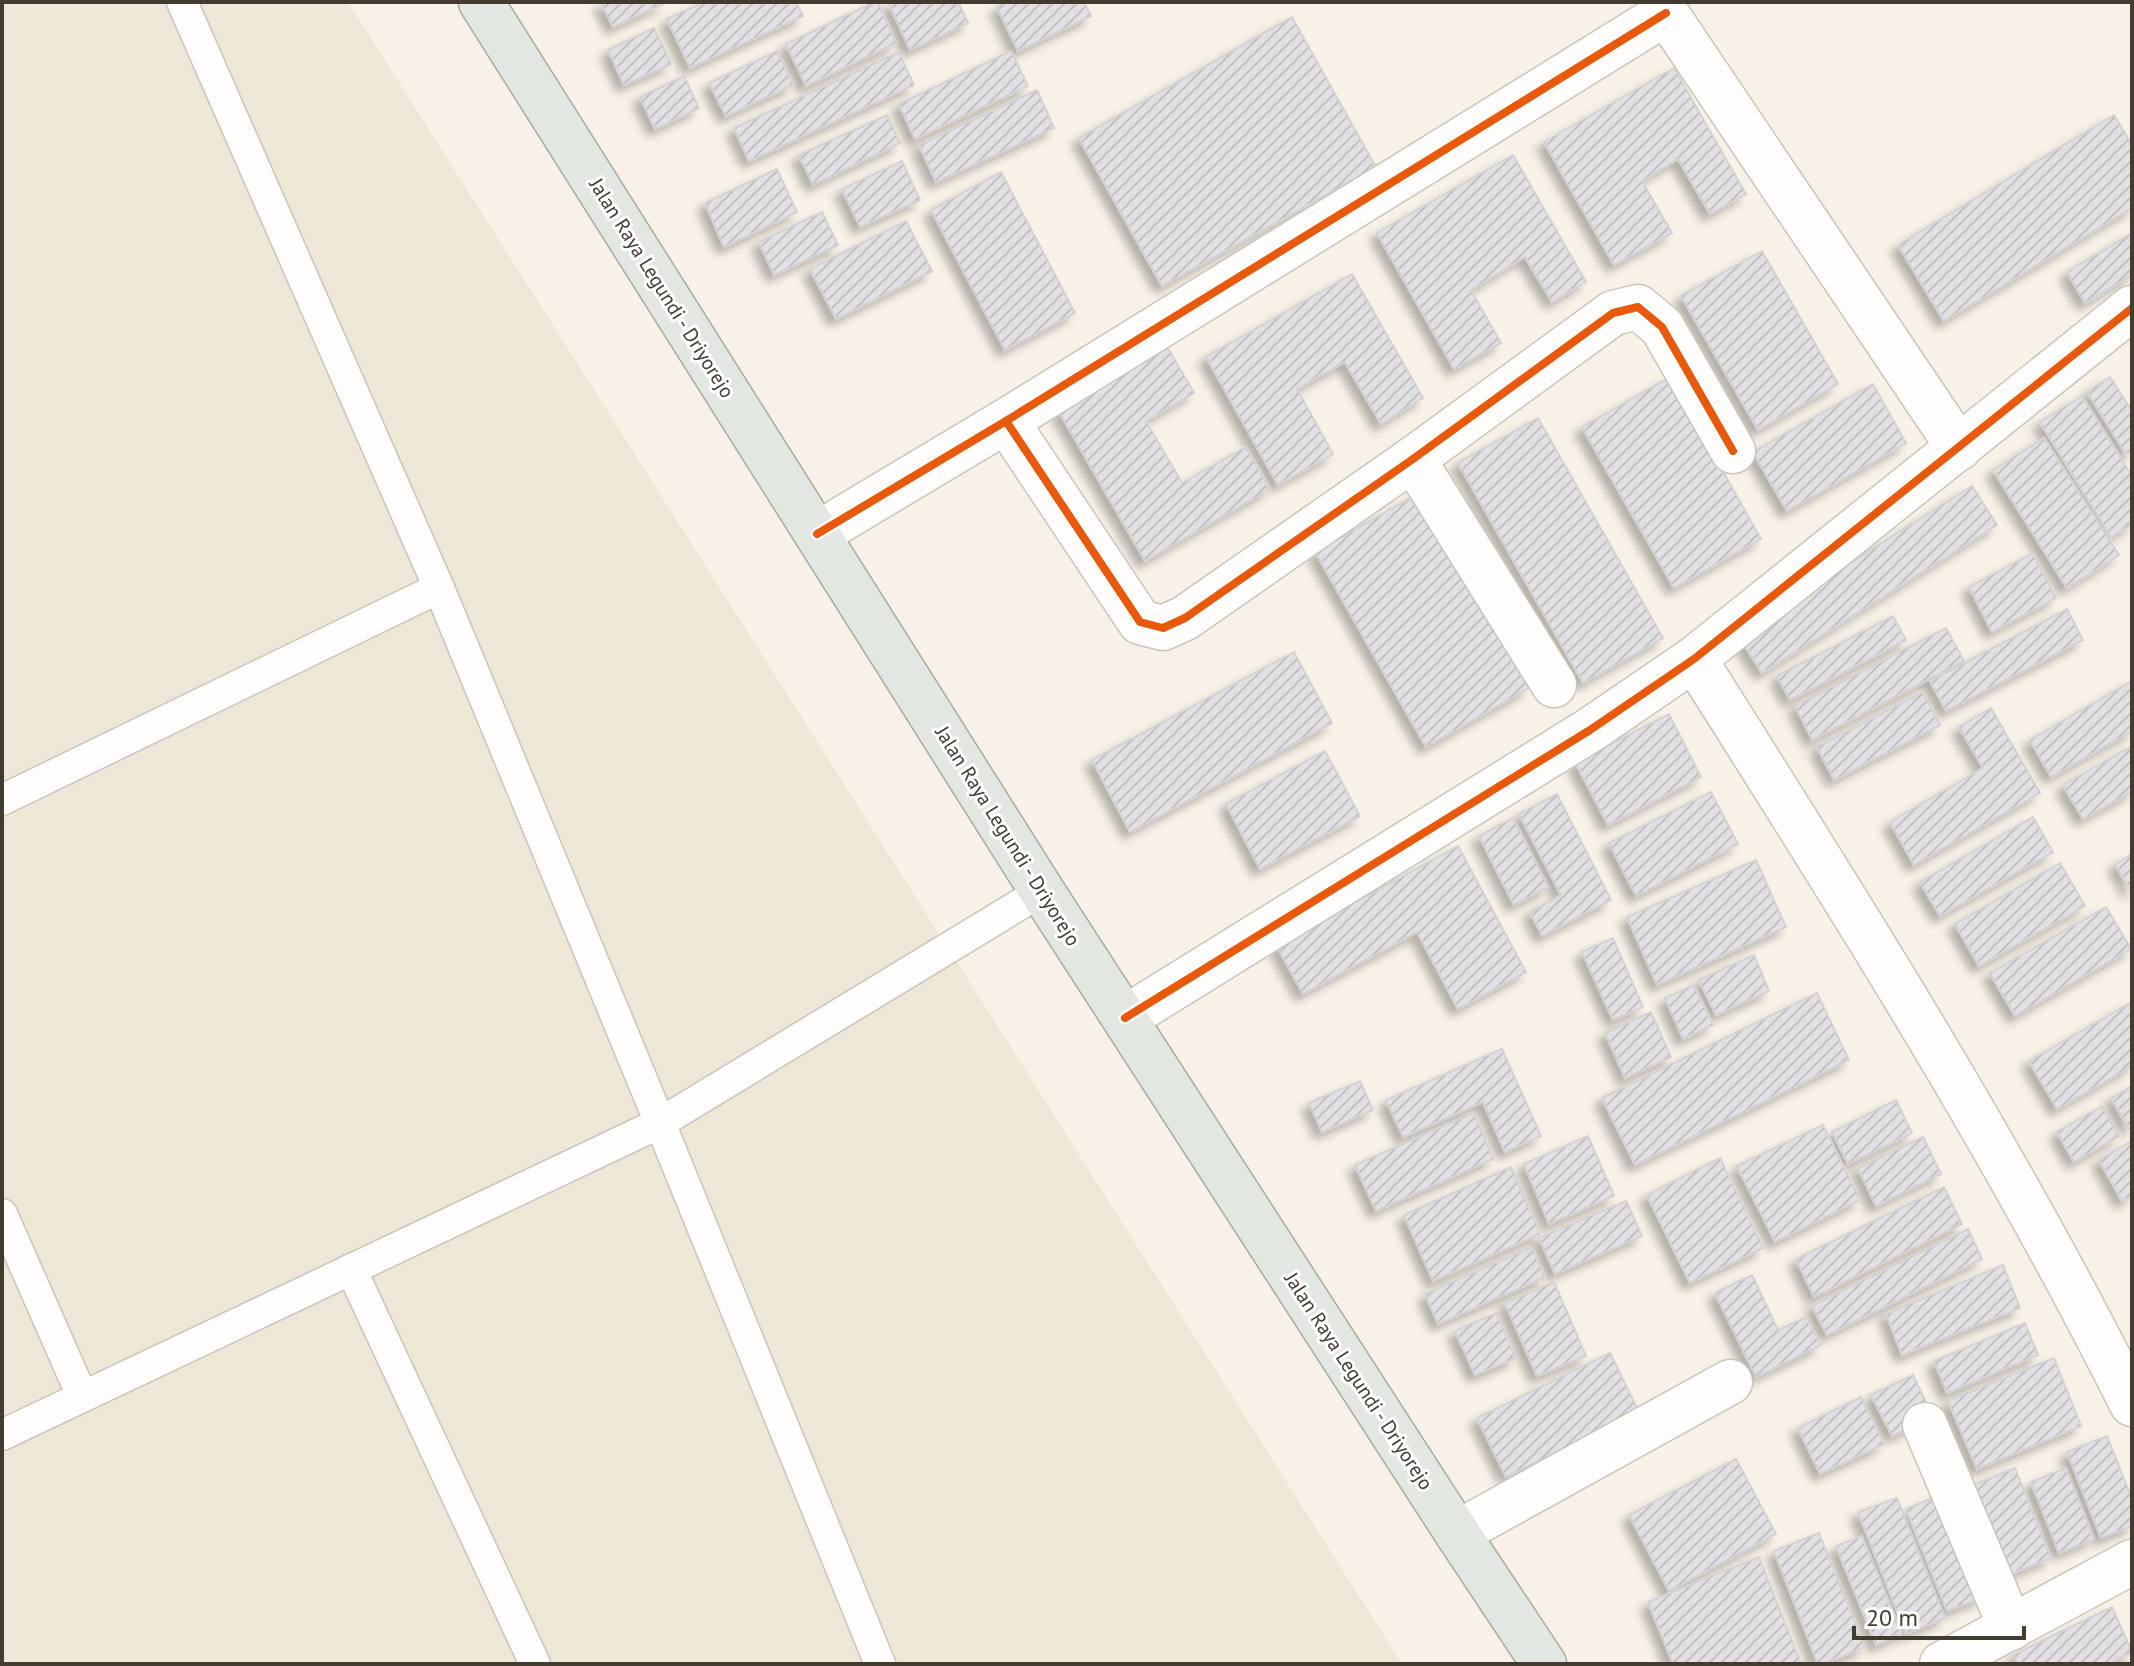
<svg xmlns="http://www.w3.org/2000/svg" width="2134" height="1666" viewBox="0 0 2134 1666" font-family="'PT Sans',sans-serif">
<style>
.industrial{fill:#eee6d6}
.building{fill:url(#building-hatch);stroke:#d4d1d3;stroke-width:2;filter:url(#shadow)}
.lines{fill:none;stroke-linecap:round;stroke-linejoin:round}
.lane-casing{stroke:#cbc4ba;stroke-width:33}
.street-casing{stroke:#cbc4ba;stroke-width:47}
.primary-casing{stroke:#a7ac9f;stroke-width:47}
.lane{stroke:#fefdfb;stroke-width:30}
.street{stroke:#fefdfb;stroke-width:44}
.primary{stroke:#e3e7e1;stroke-width:44}
.cycleway-casing{stroke:#fff;stroke-width:13}
.cycleway{stroke:#e8590c;stroke-width:8}
.labels{text-anchor:middle;dominant-baseline:central;stroke-width:6;stroke-linejoin:round;paint-order:stroke}
.street-label{font-size:20px;fill:#433b2f;stroke:#fff}
</style>
<defs>
<pattern id="building-hatch" width="6" height="6" patternUnits="userSpaceOnUse" patternTransform="scale(2)"><rect width="6" height="6" fill="#e3e0e3"/><path d="M-1 1l2-2M0 6l6-6M5 7l2-2" fill="none" stroke="#c4c1c3"/></pattern>
<filter id="shadow"><feDropShadow dx="-7" dy="7" stdDeviation="4" flood-color="#0004"/></filter>
</defs>
<rect width="100%" height="100%" fill="#f7f1e7"/>
<polygon class="industrial" points="2,2 348,2 1402,1664 2,1664"/>
<g class="building">
<polygon points="601,2 667,2 613,27"/>
<polygon points="704,2 796,2 803,16 690,68 667,19"/>
<polygon points="875,2 878,2 896,43 806,86 786,44"/>
<polygon points="888,2 958,2 968,23 910,50"/>
<polygon points="1007,2 1084,2 1091,16 1018,51 997,7"/>
<polygon points="1292,17 1376,167 1162,286 1079,138"/>
<polygon points="654,28 671,64 624,85 608,50"/>
<polygon points="777,51 793,85 726,116 709,83"/>
<polygon points="1011,51 1028,86 915,139 899,104"/>
<polygon points="899,52 914,85 749,161 734,128"/>
<polygon points="1674,68 1746,194 1710,214 1678,159 1642,181 1672,233 1614,265 1544,142"/>
<polygon points="684,76 699,108 655,129 640,97"/>
<polygon points="1037,90 1054,128 936,182 919,145"/>
<polygon points="887,115 900,143 813,185 799,155"/>
<polygon points="2114,115 2132,145 2132,208 1944,321 1898,245"/>
<polygon points="1513,155 1586,282 1552,302 1525,257 1471,290 1501,343 1454,369 1377,233"/>
<polygon points="902,161 920,200 860,227 842,189"/>
<polygon points="777,169 797,212 724,247 705,203"/>
<polygon points="1001,172 1075,313 1005,350 931,210"/>
<polygon points="822,212 838,245 774,275 759,242"/>
<polygon points="906,221 932,271 836,319 810,269"/>
<polygon points="2132,233 2132,275 2085,303 2067,272"/>
<polygon points="1762,251 1838,384 1758,430 1681,296"/>
<polygon points="1352,274 1423,398 1381,424 1345,362 1297,389 1333,454 1278,485 1206,357"/>
<polygon points="1168,348 1194,393 1146,421 1182,483 1246,447 1270,489 1145,561 1058,410"/>
<polygon points="1670,377 1761,539 1674,588 1582,427"/>
<polygon points="2110,377 2132,411 2132,450 2126,454 2087,392"/>
<polygon points="1873,384 1906,443 1787,511 1753,452"/>
<polygon points="2082,396 2132,476 2132,524 2111,537 2040,422"/>
<polygon points="1538,418 1663,638 1583,683 1458,463"/>
<polygon points="2044,438 2119,555 2067,588 1993,470"/>
<polygon points="1972,486 1997,525 1762,673 1737,634"/>
<polygon points="1419,493 1529,688 1426,747 1315,552"/>
<polygon points="2033,553 2056,598 1992,632 1969,587"/>
<polygon points="2067,609 2083,640 1946,711 1930,681"/>
<polygon points="1893,616 1906,640 1790,700 1777,676"/>
<polygon points="1946,628 1964,661 1812,740 1795,706"/>
<polygon points="1294,652 1332,723 1130,832 1092,760"/>
<polygon points="2132,681 2132,731 2051,777 2030,740"/>
<polygon points="1923,692 1940,725 1834,780 1817,747"/>
<polygon points="1991,708 2040,793 1914,865 1890,822 1983,768 1959,727"/>
<polygon points="1669,714 1701,777 1608,825 1575,762"/>
<polygon points="2132,746 2132,792 2083,819 2063,785"/>
<polygon points="1325,751 1360,816 1260,869 1226,804"/>
<polygon points="1711,792 1738,844 1636,896 1609,843"/>
<polygon points="1557,794 1611,900 1542,936 1530,912 1561,895 1519,814"/>
<polygon points="2033,817 2053,852 1940,916 1920,882"/>
<polygon points="1513,818 1548,887 1514,905 1479,836"/>
<polygon points="1458,846 1526,972 1458,1009 1417,932 1303,994 1276,945"/>
<polygon points="2132,854 2132,893 2115,864"/>
<polygon points="1756,860 1786,927 1657,985 1627,917"/>
<polygon points="2060,863 2085,906 1979,966 1955,924"/>
<polygon points="2106,907 2131,949 2015,1016 1990,973"/>
<polygon points="1613,938 1643,1007 1613,1020 1582,952"/>
<polygon points="1754,955 1769,991 1716,1015 1699,980"/>
<polygon points="1694,985 1713,1025 1683,1039 1665,998"/>
<polygon points="1817,993 1849,1060 1635,1165 1602,1098"/>
<polygon points="2132,1002 2132,1066 2057,1109 2029,1061"/>
<polygon points="1651,1012 1671,1057 1625,1078 1605,1033"/>
<polygon points="1502,1049 1541,1136 1505,1152 1483,1102 1403,1137 1386,1100"/>
<polygon points="1360,1081 1373,1110 1322,1132 1309,1103"/>
<polygon points="2132,1086 2132,1127 2129,1129 2111,1098"/>
<polygon points="1896,1100 1912,1133 1848,1164 1832,1132"/>
<polygon points="2102,1106 2119,1136 2074,1162 2057,1132"/>
<polygon points="1474,1113 1493,1159 1376,1211 1355,1165"/>
<polygon points="1823,1125 1860,1200 1775,1242 1737,1166"/>
<polygon points="1588,1136 1614,1196 1549,1224 1524,1164"/>
<polygon points="1923,1137 1941,1174 1876,1206 1858,1168"/>
<polygon points="2132,1141 2132,1196 2122,1201 2099,1160"/>
<polygon points="1720,1158 1763,1248 1690,1283 1647,1195"/>
<polygon points="1511,1167 1540,1234 1433,1281 1404,1215"/>
<polygon points="1944,1187 1962,1224 1814,1297 1796,1259"/>
<polygon points="1626,1201 1642,1236 1555,1274 1539,1238"/>
<polygon points="1968,1229 1982,1259 1827,1335 1812,1306"/>
<polygon points="1532,1247 1545,1277 1438,1324 1425,1294"/>
<polygon points="2003,1265 2020,1308 1902,1355 1886,1314"/>
<polygon points="1752,1275 1778,1330 1807,1317 1821,1345 1756,1377 1715,1293"/>
<polygon points="1554,1282 1586,1356 1537,1376 1505,1303"/>
<polygon points="1496,1313 1516,1358 1475,1375 1455,1331"/>
<polygon points="2025,1323 2038,1355 1947,1393 1934,1361"/>
<polygon points="1610,1353 1639,1412 1506,1477 1477,1418"/>
<polygon points="2054,1358 2081,1426 1977,1469 1948,1401"/>
<polygon points="1913,1375 1933,1417 1892,1436 1871,1395"/>
<polygon points="1861,1397 1884,1444 1820,1474 1798,1428"/>
<polygon points="2107,1436 2132,1499 2132,1526 2101,1538 2067,1452"/>
<polygon points="1736,1459 1776,1534 1669,1591 1629,1515"/>
<polygon points="2015,1468 2051,1558 2009,1575 1973,1485"/>
<polygon points="2066,1468 2094,1539 2059,1553 2031,1482"/>
<polygon points="1942,1494 1983,1597 1947,1611 1906,1509"/>
<polygon points="1897,1498 1945,1618 1906,1634 1858,1512"/>
<polygon points="1819,1533 1865,1647 1824,1664 1818,1664 1774,1551"/>
<polygon points="1862,1536 1902,1634 1876,1645 1836,1546"/>
<polygon points="1759,1557 1801,1664 1673,1664 1648,1602"/>
<polygon points="2112,1607 2132,1652 2108,1664 2018,1664 2013,1655"/>
</g>
<g class="lines">
<g class="lane-casing">
<g id="lane">
<polyline points="182,2 439,588 660,1123 880,1664"/>
<polyline points="2,800 439,588"/>
<polyline points="2,1214 82,1396"/>
<polyline points="351,1269 535,1664"/>
<polyline points="2,1435 660,1123 1042,891"/>
</g>
</g>
<g class="street-casing">
<g id="street">
<polyline points="1660,2 1666,13 1959,448"/>
<polyline points="1006,421 1140,622 1163,628 1185,618 1413,459 1613,313 1638,307 1662,327 1733,451"/>
<polyline points="1413,459 1554,685"/>
<polyline points="817,534 1006,421 1666,13"/>
<path d="M1694 659C1848 902 2003 1146 2132 1404"/>
<polyline points="1125,1018 1590,730 1694,659 2132,308"/>
<polyline points="1925,1425 2011,1628"/>
<polyline points="1457,1533 1730,1382"/>
<polyline points="1942,1664 2132,1562"/>
</g>
</g>
<g class="primary-casing">
<polyline id="primary" points="481,2 1042,891 1457,1533 1544,1664"/>
</g>
<use href="#lane" class="lane"/>
<use href="#street" class="street"/>
<use href="#primary" class="primary"/>
<g class="cycleway-casing">
<g id="cycleway">
<polyline points="1006,421 1140,622 1163,628 1185,618 1413,459 1613,313 1638,307 1662,327 1733,451"/>
<polyline points="817,534 1006,421 1666,13"/>
<polyline points="1125,1018 1590,730 1694,659 2132,308"/>
</g>
</g>
<use href="#cycleway" class="cycleway"/>
</g>
<g class="labels">
<g class="street-label">
<text transform="translate(662 288) rotate(58)">Jalan Raya Legundi - Driyorejo</text>
<text transform="translate(1008 836) rotate(58)">Jalan Raya Legundi - Driyorejo</text>
<text transform="translate(1359 1381) rotate(57)">Jalan Raya Legundi - Driyorejo</text>
</g>
</g>
<rect width="2134" height="1666" fill="none" stroke="#433b2f" stroke-width="8"/>
<path d="M1854 1626v12h170v-12" fill="none" stroke="#433b2f" stroke-width="4"/>
<text x="1866" y="1626" font-size="24" fill="#433b2f" stroke="#ffffff" stroke-width="6" paint-order="stroke">20 m</text>
</svg>
